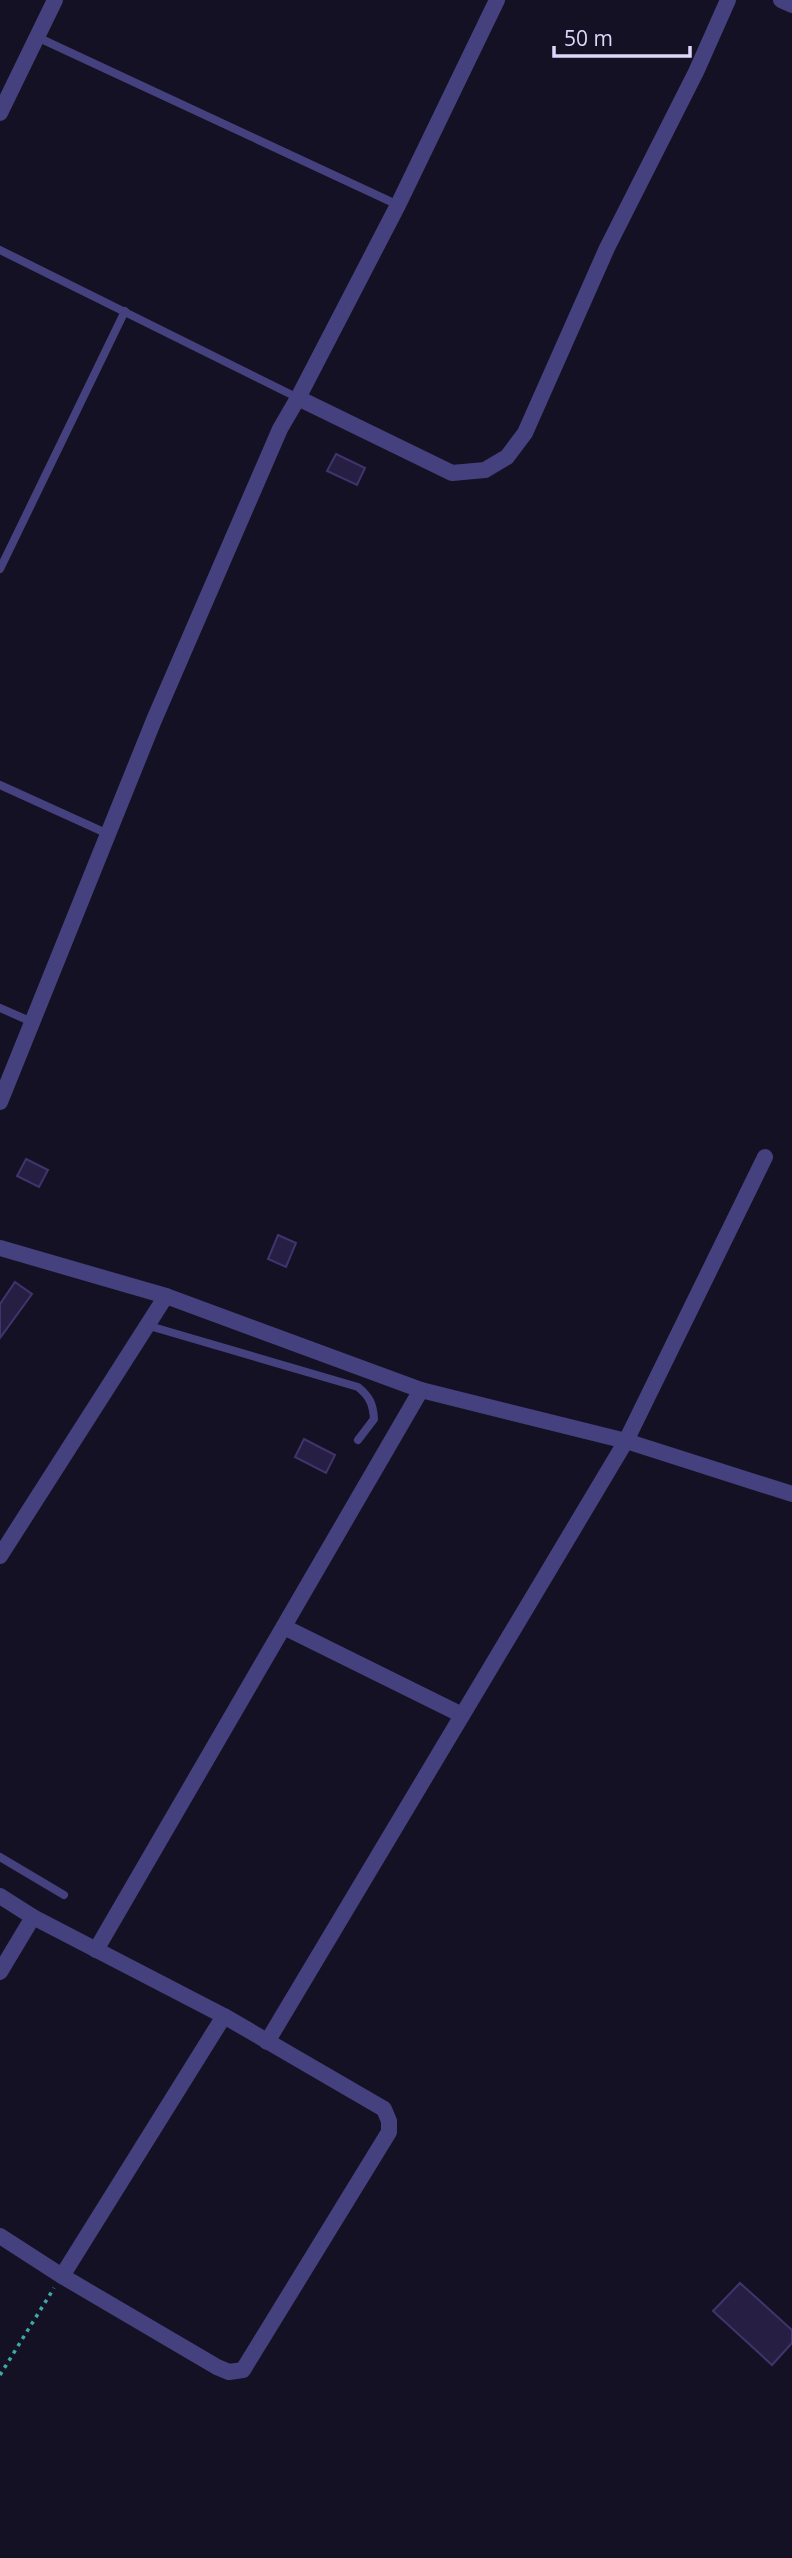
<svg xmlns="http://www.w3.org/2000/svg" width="792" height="2558" viewBox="0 0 792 2558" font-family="'Open Sans',sans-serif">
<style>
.building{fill:#271f43;stroke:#40346d;stroke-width:2}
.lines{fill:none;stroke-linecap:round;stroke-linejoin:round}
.path{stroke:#3caba7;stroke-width:3.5;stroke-dasharray:3.5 5;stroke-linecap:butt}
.lane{stroke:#45417e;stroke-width:8}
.street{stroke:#45417e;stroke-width:16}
</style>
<rect width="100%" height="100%" fill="#151124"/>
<g class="building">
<polygon points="336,454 365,468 357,485 327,471"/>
<polygon points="26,1159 48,1170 39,1187 17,1176"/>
<polygon points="278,1235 296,1243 286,1267 268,1259"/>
<polygon points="15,1282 32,1294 0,1338 0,1304"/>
<polygon points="304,1439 335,1455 326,1473 295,1457"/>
<polygon points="740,2283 792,2330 792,2343 772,2365 713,2311"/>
</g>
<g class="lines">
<polyline class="path" points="0,2375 54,2288"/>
<g class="lane">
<polyline points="37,37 398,205"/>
<polyline points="0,250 298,398"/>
<polyline points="0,569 125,311"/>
<polyline points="0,785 108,834"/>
<polyline points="0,1008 32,1022"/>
<path d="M146 1325 358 1387C370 1397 373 1404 374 1419L358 1440"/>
<polyline points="0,1857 64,1895"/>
</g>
<g class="street">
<polyline points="781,0 792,5"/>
<polyline points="0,113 55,0"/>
<polyline points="298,398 398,205 497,0"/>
<polyline points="0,1102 154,720 280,429 298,398 452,473 485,470 507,457 525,433 607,248 696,72 728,0"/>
<polyline points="0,1248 166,1296 421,1390 626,1441 792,1494"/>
<polyline points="0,1556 166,1296"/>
<polyline points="284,1627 462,1715"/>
<polyline points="0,1896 33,1917 224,2016 384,2109 389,2121 389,2132 243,2370 229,2372 217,2367 62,2276 0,2236"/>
<polyline points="96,1950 421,1390"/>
<polyline points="0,1972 33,1917"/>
<polyline points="267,2042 626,1441 765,1157"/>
<polyline points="62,2276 224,2016"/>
</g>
</g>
<path d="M554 46v10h136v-10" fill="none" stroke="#ddd8fb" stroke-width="3.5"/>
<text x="564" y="46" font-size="21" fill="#ddd8fb" stroke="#151124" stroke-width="5" paint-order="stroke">50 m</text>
</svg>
